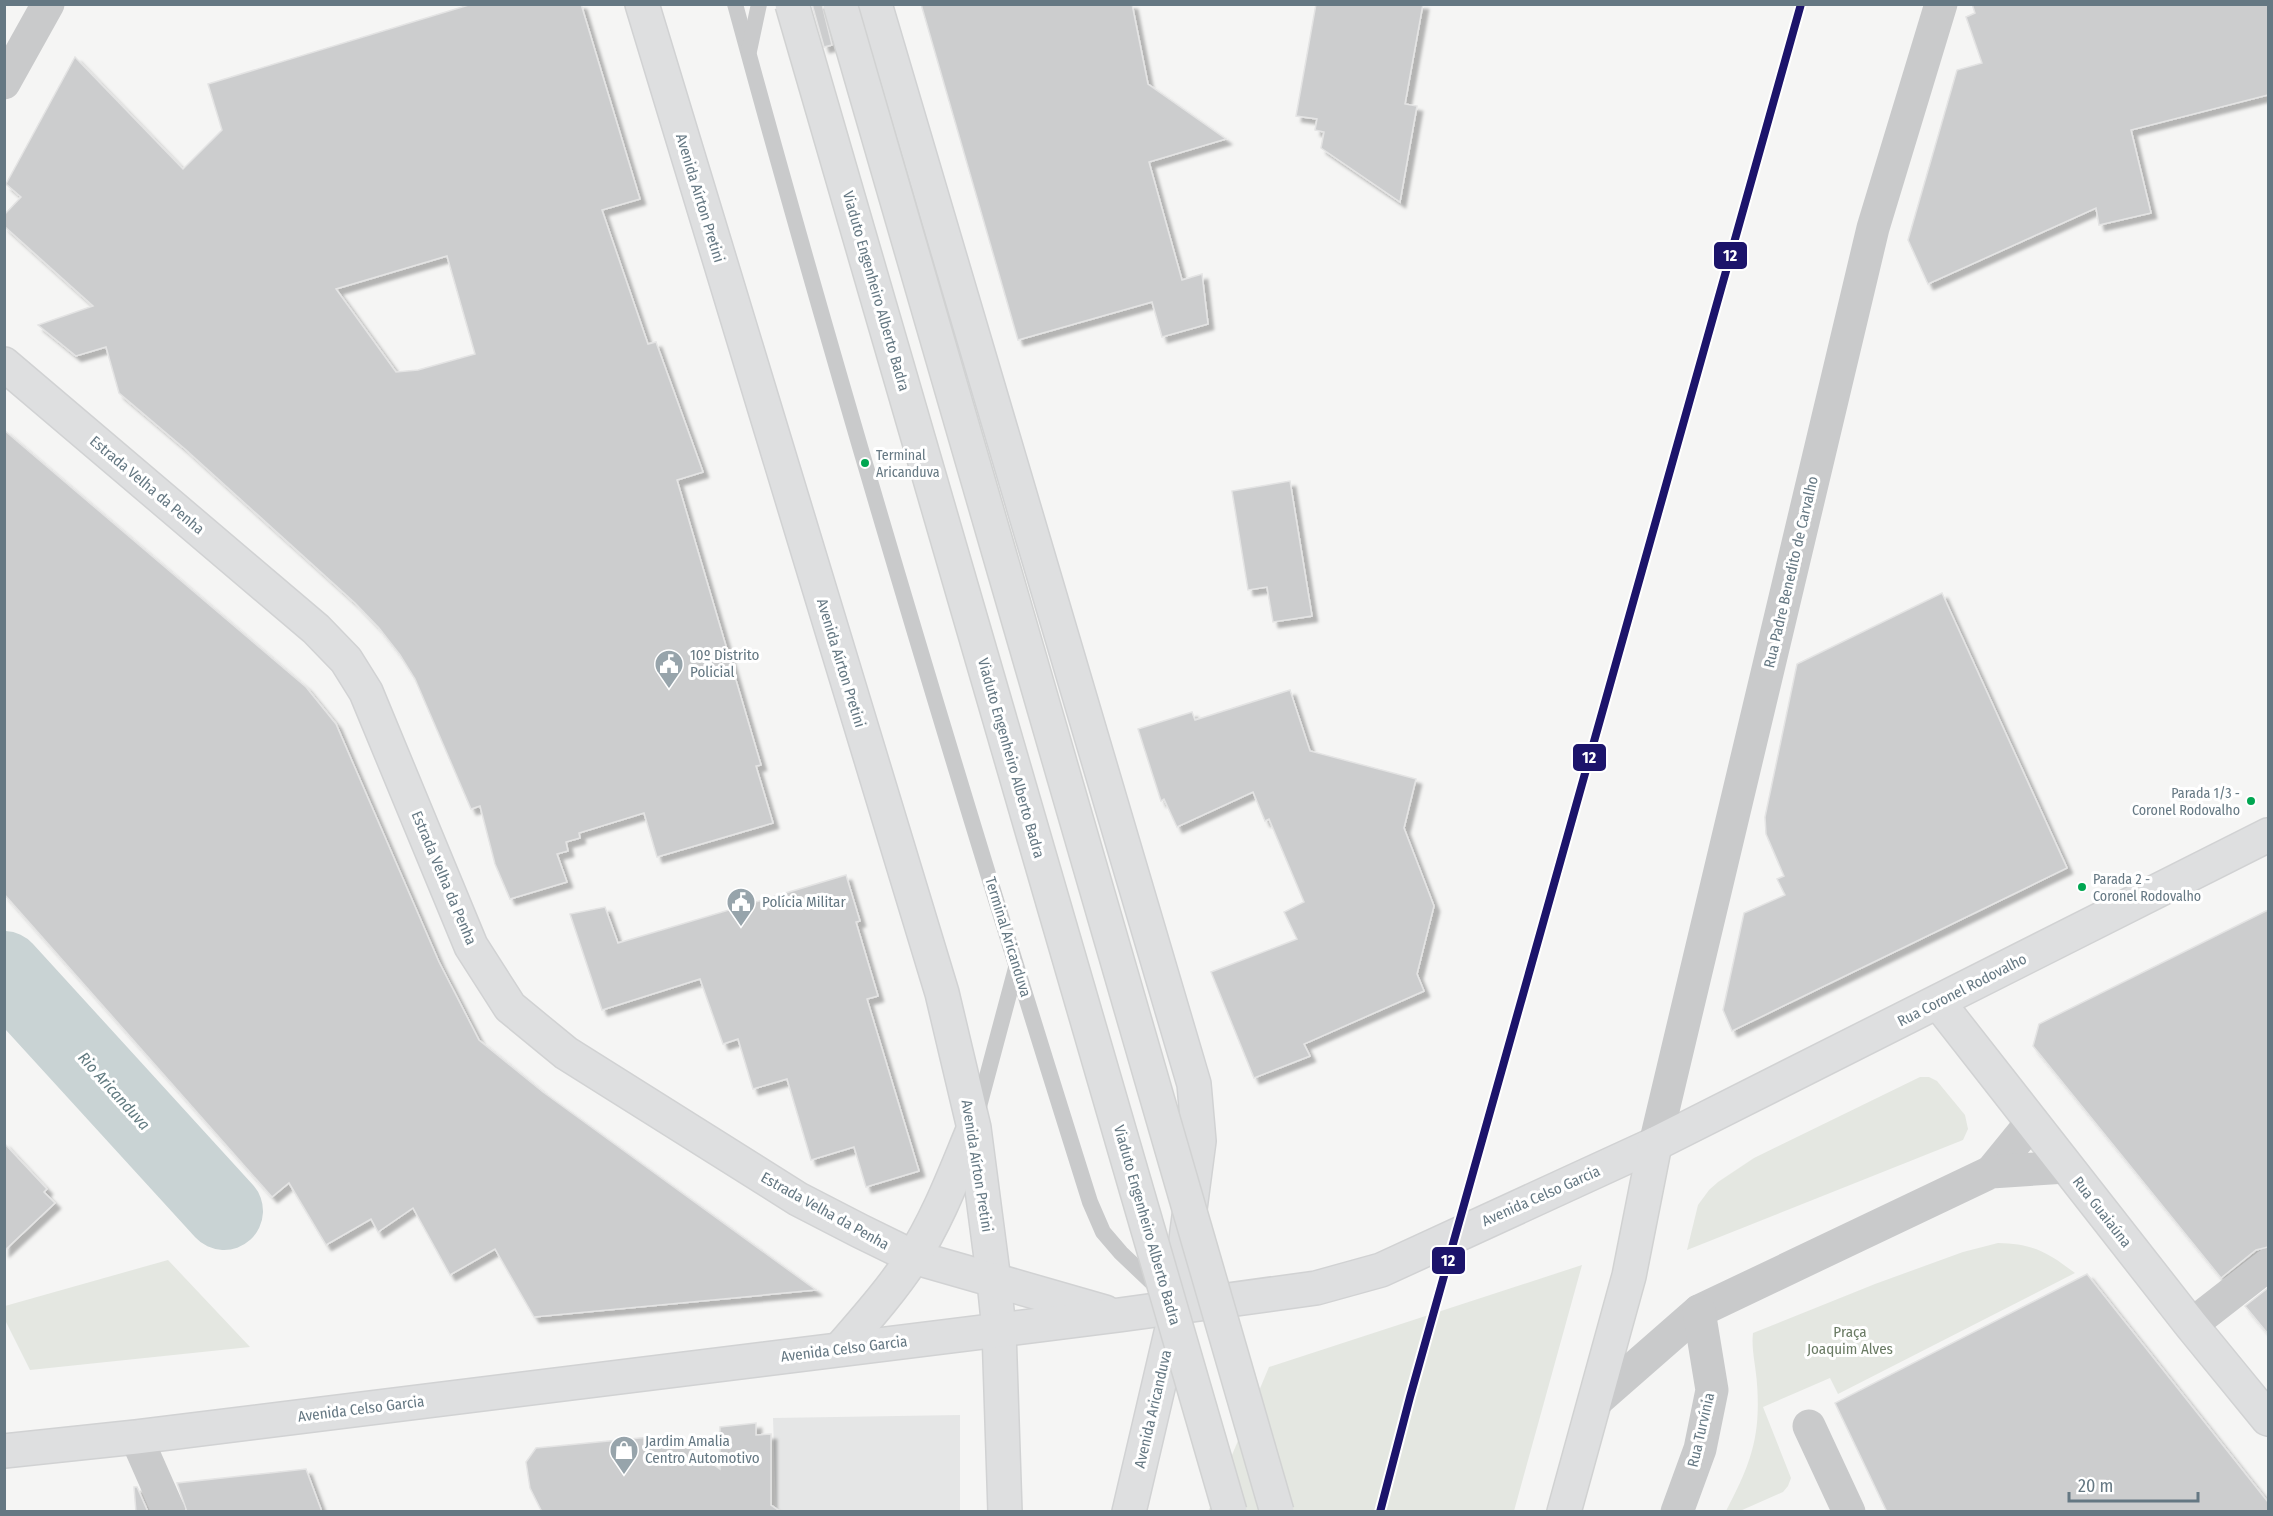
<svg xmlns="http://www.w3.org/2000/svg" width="2273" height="1516" viewBox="0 0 2273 1516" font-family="'Fira Sans Condensed',sans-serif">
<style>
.built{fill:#e5e6e6}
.green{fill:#e4e7e1}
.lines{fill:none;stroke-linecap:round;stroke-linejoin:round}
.river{stroke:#c9d3d4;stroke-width:78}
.building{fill:#cccdce;stroke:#e4e4e4;stroke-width:1.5;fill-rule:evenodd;filter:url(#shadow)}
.secondary-casing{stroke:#d1d2d3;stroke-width:36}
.highway-casing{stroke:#d1d2d2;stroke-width:36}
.lane{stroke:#c9cacb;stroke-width:16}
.street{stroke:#c9cacb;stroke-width:33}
.secondary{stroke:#dedfe0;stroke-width:33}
.highway{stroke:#dedfe0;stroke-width:33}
.highway-bridge-casing{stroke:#d1d2d2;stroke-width:36;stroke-linecap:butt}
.highway-bridge{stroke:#dedfe0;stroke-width:33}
.rail-1-casing{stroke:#fff;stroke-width:12}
.rail-1{stroke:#1c146b;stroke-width:8}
.bus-dot{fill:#00a651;stroke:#fff;stroke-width:2}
.labels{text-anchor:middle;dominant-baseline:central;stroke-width:6;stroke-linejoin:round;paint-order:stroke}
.bus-label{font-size:14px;fill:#657883;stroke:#fff;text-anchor:start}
.street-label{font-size:15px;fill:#657883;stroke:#fff}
.poi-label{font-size:15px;fill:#657883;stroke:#fff;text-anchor:start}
.park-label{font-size:15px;fill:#6a7b64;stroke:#fff}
.water-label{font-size:16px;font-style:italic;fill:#617a80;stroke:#fff}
.line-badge{stroke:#fff;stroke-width:2}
.badge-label{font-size:16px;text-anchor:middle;font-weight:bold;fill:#fff}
</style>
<defs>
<filter id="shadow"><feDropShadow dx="5.5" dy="5.5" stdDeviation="1.5" flood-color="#0004"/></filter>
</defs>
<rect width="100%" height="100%" fill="#f5f5f4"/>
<polygon class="built" points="960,1415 960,1511 776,1511 773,1418"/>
<g class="green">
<polygon points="1920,1077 1929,1077 1937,1081 1965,1115 1968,1129 1963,1140 1687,1250 1698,1205 1709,1190 1718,1182 1754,1158"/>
<path d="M1998 1243C2034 1244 2047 1252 2075 1273L1838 1394 1830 1378 1763 1407 1791 1478 1788 1486 1783 1492 1740 1511H1726C1750 1465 1761 1438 1757 1384 1756 1367 1751 1349 1753 1333L1875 1284 1963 1252Z"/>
<polygon points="168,1260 250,1347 30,1370 5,1320 5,1306"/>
<polygon points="1582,1265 1514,1511 1208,1512 1269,1367"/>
</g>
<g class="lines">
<polyline class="river" points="4,970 224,1211"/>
</g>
<g class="building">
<path d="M472 4H581L640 199 602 210 648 344 656 342 703 472 677 480 761 765 756 766 773 823 657 857 644 813 579 833 580 838 566 842 568 851 557 854 567 882 510 899 495 864 480 806 471 809 415 679 400 655 379 628 355 603 185 449 119 393 106 347 76 356 38 325 93 306 4 226V215L21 197 6 184 75 57 183 169 222 130 208 84ZM447 256 475 354 418 370 396 372 336 289Z"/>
<polygon points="812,4 822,4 832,45 824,47"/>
<polygon points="921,4 1132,4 1148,84 1226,139 1149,162 1182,280 1202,274 1208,324 1162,337 1152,302 1018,340"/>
<polygon points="1316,4 1423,4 1405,104 1417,106 1400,202 1321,148 1324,132 1315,130 1317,119 1296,116"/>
<polygon points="1972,4 2268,4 2268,95 2131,130 2151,213 2099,225 2096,208 1928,284 1908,240 1957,70 1982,63 1966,17 1975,13"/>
<polygon points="4,430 306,687 336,724 439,962 479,1040 543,1092 816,1290 534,1317 495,1249 450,1275 413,1208 378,1232 371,1219 326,1245 289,1183 272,1197 4,894"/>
<polygon points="1290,481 1312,616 1273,622 1267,587 1248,590 1232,491"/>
<polygon points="1942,593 2067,868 1732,1031 1723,1010 1744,913 1785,895 1777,879 1784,876 1766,834 1765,817 1797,664"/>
<polygon points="1290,690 1310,751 1416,779 1404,828 1434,906 1417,974 1424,991 1304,1044 1310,1056 1254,1078 1211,972 1297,939 1284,912 1304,902 1269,819 1265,821 1253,792 1177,827 1164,799 1161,801 1138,729 1192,712 1195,720"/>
<polygon points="846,875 860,921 856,922 878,996 867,999 919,1171 866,1187 854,1147 811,1160 787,1079 753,1089 738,1039 723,1044 700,979 602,1010 570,914 605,907 618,943"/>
<polygon points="2268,910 2268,1247 2256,1250 2221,1278 2033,1046 2039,1024"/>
<polygon points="4,1143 47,1189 44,1192 55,1203 4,1251"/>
<polygon points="2087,1274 2268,1502 2268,1512 1887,1512 1835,1403"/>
<polygon points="2268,1288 2268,1334 2245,1306"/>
<polygon points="756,1423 756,1435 771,1434 771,1505 781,1512 542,1512 530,1488 526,1462 536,1448 671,1435 720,1469 720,1427"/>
<polygon points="306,1469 322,1512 187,1512 177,1483"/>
<polygon points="134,1487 137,1487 148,1512 136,1512"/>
</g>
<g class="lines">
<g class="secondary-casing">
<g id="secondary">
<polyline points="642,4 942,993 974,1128 994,1281 999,1330 1005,1512"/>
<polyline points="875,4 1194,1084 1199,1141 1177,1307 1129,1512"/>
<polyline points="4,364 316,629 346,660 366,692 471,946 510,1007 566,1053 798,1199 860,1231 913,1257 1105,1312"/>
<polyline points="1938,1002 2191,1325 2268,1419"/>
<path d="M840 1349C865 1320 891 1291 912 1259 938 1219 955 1173 973 1130"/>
<polyline points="4,1451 136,1437 1119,1315 1316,1288 1381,1270 1655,1144 2268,835"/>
</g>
</g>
<g class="highway-casing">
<polyline id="highway" points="1564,1512 1629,1276 1655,1144"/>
</g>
<g class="lane">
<path d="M735 4C844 406 965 805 1090 1202L1103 1232 1121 1253 1161 1291"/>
<polyline points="749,51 759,4"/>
<polyline points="977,1114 1016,968"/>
</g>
<g class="street">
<polyline points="4,83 48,4"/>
<polyline points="1655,1144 1873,228 1941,4"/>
<polyline points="1991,1172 2031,1123"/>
<polyline points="2191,1325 2268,1265"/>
<polyline points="1595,1402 1699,1311 1991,1172 2066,1167"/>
<polyline points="1809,1426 1849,1512"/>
<polyline points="136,1437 169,1512"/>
<polyline points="1677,1512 1700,1449 1712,1390 1699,1311"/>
</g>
<use href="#secondary" class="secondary"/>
<use href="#highway" class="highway"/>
<g class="highway-bridge-casing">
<g id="highway-bridge">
<polyline points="792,4 1230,1512"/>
<polyline points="840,4 1277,1512"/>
</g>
</g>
<use href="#highway-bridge" class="highway-bridge"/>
<g class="rail-1-casing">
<polyline id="rail-1" points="1380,1512 1410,1397 1801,4"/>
</g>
<use href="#rail-1" class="rail-1"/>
</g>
<defs>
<g id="civic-pin" transform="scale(1.5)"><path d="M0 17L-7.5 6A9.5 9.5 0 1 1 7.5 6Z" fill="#97a4ab" stroke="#fff"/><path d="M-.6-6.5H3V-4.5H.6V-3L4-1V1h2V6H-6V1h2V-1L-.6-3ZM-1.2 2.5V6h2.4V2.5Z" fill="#fff"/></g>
<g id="shop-pin" transform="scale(1.5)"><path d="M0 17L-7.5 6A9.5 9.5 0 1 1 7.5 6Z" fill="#97a4ab" stroke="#fff"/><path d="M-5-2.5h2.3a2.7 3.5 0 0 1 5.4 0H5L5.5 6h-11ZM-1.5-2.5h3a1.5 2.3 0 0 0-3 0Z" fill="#fff"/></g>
</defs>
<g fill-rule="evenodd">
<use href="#civic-pin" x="669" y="664"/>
<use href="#civic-pin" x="741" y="902"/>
<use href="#shop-pin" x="624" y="1450"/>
</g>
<g class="bus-dot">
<circle cx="865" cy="463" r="5"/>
<circle cx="2251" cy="801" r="5"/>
<circle cx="2082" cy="887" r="5"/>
</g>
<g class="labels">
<g class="bus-label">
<text x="876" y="455">Terminal<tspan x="876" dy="17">Aricanduva</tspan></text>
<text x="2240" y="793" text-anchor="end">Parada 1/3 -<tspan x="2240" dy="17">Coronel Rodovalho</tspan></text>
<text x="2093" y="879">Parada 2 -<tspan x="2093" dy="17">Coronel Rodovalho</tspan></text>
</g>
<g class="street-label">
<text transform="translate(700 198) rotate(73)">Avenida Aírton Pretini</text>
<text transform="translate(876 291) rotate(74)">Viaduto Engenheiro Alberto Badra</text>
<text transform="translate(147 485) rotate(40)">Estrada Velha da Penha</text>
<text transform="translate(1791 572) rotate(-77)">Rua Padre Benedito de Carvalho</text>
<text transform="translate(841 663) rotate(73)">Avenida Aírton Pretini</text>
<text transform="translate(1011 758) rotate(74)">Viaduto Engenheiro Alberto Badra</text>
<text transform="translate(444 878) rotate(67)">Estrada Velha da Penha</text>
<text transform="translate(1008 937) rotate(73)">Terminal Aricanduva</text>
<text transform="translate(1962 990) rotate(-27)">Rua Coronel Rodovalho</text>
<text transform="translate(977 1166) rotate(81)">Avenida Aírton Pretini</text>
<text transform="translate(1541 1196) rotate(-24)">Avenida Celso Garcia</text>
<text transform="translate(825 1211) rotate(29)">Estrada Velha da Penha</text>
<text transform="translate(2102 1212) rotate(52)">Rua Guaiaúna</text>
<text transform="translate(1147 1225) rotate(74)">Viaduto Engenheiro Alberto Badra</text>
<text transform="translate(844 1349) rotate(-7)">Avenida Celso Garcia</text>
<text transform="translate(361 1409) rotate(-7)">Avenida Celso Garcia</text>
<text transform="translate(1153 1409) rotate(-77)">Avenida Aricanduva</text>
<text transform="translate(1701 1430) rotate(-77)">Rua Turvínia</text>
</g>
<g class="poi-label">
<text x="690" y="655">10º Distrito<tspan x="690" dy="17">Policial</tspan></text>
<text x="762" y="902">Polícia Militar</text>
<text x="645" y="1441">Jardim Amalia<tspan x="645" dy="17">Centro Automotivo</tspan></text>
</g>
<g class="park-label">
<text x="1850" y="1332">Praça<tspan x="1850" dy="17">Joaquim Alves</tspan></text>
</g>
<g class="water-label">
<text transform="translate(114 1091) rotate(48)">Rio Aricanduva</text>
</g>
</g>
<g class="line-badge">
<rect x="1713" y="241" width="35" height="29" rx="6" fill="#1c146b"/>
<rect x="1572" y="743" width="35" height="29" rx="6" fill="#1c146b"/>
<rect x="1431" y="1246" width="35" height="29" rx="6" fill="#1c146b"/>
</g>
<g class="badge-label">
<text x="1730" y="261">12</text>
<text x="1589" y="763">12</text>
<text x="1448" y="1266">12</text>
</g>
<rect width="2273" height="1516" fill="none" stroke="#657883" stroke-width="12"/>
<path d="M2069 1492v9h129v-9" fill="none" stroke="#657883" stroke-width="3"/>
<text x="2078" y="1492" font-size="18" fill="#657883" stroke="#ffffff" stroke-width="4.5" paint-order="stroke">20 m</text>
</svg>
